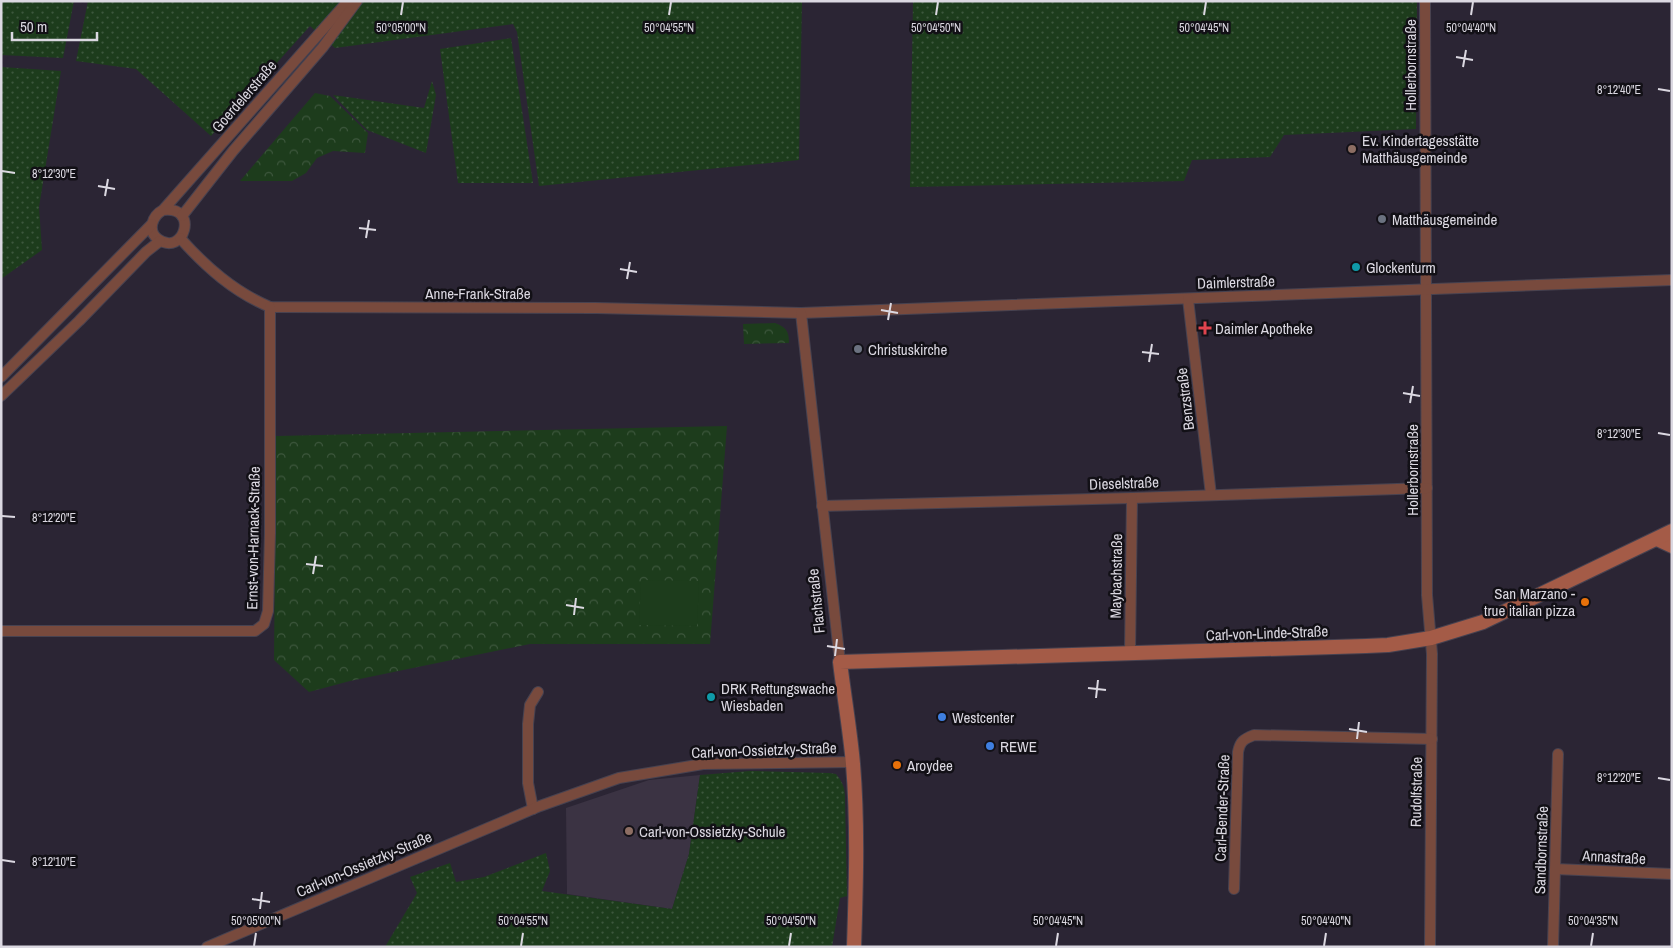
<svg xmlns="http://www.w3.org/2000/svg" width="1673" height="948" viewBox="0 0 1673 948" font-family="'Archivo Narrow',sans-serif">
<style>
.education{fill:#3b3343}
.grass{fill:url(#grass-dots)}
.forest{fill:url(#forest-crowns)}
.pitch{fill:#1d3c1c}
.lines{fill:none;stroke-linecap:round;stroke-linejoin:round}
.street-casing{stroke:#474250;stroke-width:12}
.secondary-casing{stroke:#474250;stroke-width:16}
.street{stroke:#784a3d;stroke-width:10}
.secondary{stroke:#a45b47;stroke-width:14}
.ticks{fill:none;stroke:#dbd8e1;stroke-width:2}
.education-dot{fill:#8d6e63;stroke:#121016;stroke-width:2}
.worship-dot{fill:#6b7280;stroke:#121016;stroke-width:2}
.culture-dot{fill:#0f9aa8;stroke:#121016;stroke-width:2}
.health-dot{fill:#e0444e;stroke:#121016;stroke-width:2}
.food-dot{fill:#e8710a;stroke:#121016;stroke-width:2}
.shop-dot{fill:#3f7fe0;stroke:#121016;stroke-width:2}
.labels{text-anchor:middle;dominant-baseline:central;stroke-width:5;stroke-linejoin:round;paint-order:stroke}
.street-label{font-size:15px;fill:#dbd8e1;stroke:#121016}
.poi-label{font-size:15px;fill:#dbd8e1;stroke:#121016;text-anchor:start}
.ticks-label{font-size:12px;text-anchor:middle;fill:#dbd8e1;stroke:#121016;stroke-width:5;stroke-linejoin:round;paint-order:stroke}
</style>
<defs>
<pattern id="grass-dots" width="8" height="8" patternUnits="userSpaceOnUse" patternTransform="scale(1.25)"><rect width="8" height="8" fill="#1d3c1c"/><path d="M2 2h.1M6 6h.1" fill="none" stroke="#3d573d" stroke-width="1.8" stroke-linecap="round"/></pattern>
<pattern id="forest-crowns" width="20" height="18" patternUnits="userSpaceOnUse" patternTransform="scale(1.25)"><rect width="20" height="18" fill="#1d3c1c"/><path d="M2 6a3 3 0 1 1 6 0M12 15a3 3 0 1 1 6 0" fill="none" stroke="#3d573d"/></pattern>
</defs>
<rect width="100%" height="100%" fill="#2b2534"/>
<polygon class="education" points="700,775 689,854 672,909 567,894 566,808 649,780"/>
<g class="grass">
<polygon points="1,1 74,1 63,58 1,55"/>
<polygon points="88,1 802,1 799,160 539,186 517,32 513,24 335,48 310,26 211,136 136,69 76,61"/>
<polygon points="913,1 1417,1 1416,129 1284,135 1270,157 1192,160 1184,181 910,187"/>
<polygon points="511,38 533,183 458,183 440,49"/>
<polygon points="1,67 61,71 39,207 42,250 1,279"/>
<polygon points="432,81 436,95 426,153 367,130 333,95 424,108"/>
<path d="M750 771 829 773 836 774C842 781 845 788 845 797L847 896 840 898 832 947H385L417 893 410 877 450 863 456 882 484 877 546 853 550 871 542 891 672 909 689 854 700 775Z"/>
</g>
<g class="forest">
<polygon points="315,93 330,96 368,133 365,153 333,151 317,158 306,173 292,181 240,181"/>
<path d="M775 323C786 327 789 331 789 343L744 344 743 324Z"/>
<polygon points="727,426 710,644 530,644 350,681 309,692 274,660 276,436"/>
</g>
<polygon class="pitch" points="641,580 699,581 697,626 639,625"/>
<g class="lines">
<g class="street-casing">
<g id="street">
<polyline points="1425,1 1427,595 1432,654 1430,947"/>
<path d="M163 210C200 205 184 258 158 239 147 231 152 216 163 210L348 1"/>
<polyline points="182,216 233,151 323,47 357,1"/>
<path d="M180 238C206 267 234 292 270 307L596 308 801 313 1672 280"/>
<polyline points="1188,299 1211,495"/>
<polyline points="801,313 840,662"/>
<polyline points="1,377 152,224"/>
<polyline points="1,396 79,321 146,252 160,241"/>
<polyline points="822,506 1132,498 1427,488"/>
<polyline points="1,631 255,631 264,624 268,611 270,533 270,307"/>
<polyline points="1130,653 1132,498"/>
<polyline points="533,809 528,783 528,724 530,705 538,692"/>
<polyline points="1555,869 1672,874"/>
<path d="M1234 889 1238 752C1240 741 1244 739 1254 735L1432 739"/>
<polyline points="207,947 540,806 619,778 703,764 853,762"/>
<polyline points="1553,947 1558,754"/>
</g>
</g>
<g class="secondary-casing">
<g id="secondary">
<polyline points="1657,539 1672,546"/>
<path d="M854 947C856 886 858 825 853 764 850 730 844 696 840 662L1366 646 1388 645 1431 638 1483 622 1672 531"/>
</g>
</g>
<use href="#street" class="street"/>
<use href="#secondary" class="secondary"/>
</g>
<path class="ticks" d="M401 15 403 2M669 15 671 2M936 15 938 2M1204 15 1206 2M1471 15 1473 2M1456 57 1473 60M1463 67 1466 50M1658 89 1670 91M2 171 15 173M98 186 115 189M105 196 108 179M359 228 376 230M366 238 369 220M620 269 637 272M627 279 630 262M881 310 898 313M888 320 891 303M1142 352 1159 354M1149 362 1152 344M1403 393 1420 396M1410 403 1413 386M1658 433 1670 435M2 516 15 517M306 564 323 566M313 574 316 556M566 605 584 608M574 615 576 598M827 646 845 649M835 656 837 639M1088 688 1106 690M1096 698 1098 680M1349 729 1367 732M1357 739 1359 722M1658 778 1670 780M2 860 15 862M252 899 270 902M260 909 262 892M254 946 256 933M521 946 523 933M789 946 791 933M1056 946 1058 933M1324 946 1326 933M1591 946 1593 933"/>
<g class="education-dot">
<circle cx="1352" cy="149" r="5"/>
<circle cx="629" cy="831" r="5"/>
</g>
<g class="worship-dot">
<circle cx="1382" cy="219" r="5"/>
<circle cx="858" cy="349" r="5"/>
</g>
<g class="culture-dot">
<circle cx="1356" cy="267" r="5"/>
<circle cx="711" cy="697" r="5"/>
</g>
<path class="health-dot" d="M1202.5 320.5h5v5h5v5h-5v5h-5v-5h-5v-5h5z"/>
<g class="food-dot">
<circle cx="1585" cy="602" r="5"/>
<circle cx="897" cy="765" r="5"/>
</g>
<g class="shop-dot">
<circle cx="942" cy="717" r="5"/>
<circle cx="990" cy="746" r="5"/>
</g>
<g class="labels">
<g class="street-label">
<text transform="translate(1410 65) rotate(-90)">Hollerbornstraße</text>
<text transform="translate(244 96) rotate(-49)">Goerdelerstraße</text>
<text transform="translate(1236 282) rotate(-2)">Daimlerstraße</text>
<text x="478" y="293">Anne-Frank-Straße</text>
<text transform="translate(1185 399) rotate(-97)">Benzstraße</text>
<text transform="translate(1412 470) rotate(-90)">Hollerbornstraße</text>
<text transform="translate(1124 483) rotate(-2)">Dieselstraße</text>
<text transform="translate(253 538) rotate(-89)">Ernst-von-Harnack-Straße</text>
<text transform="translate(1116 576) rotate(-89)">Maybachstraße</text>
<text transform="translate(816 601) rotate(-96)">Flachstraße</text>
<text transform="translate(1267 633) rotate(-2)">Carl-von-Linde-Straße</text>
<text transform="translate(764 750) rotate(-2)">Carl-von-Ossietzky-Straße</text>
<text transform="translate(1416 792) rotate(-89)">Rudolfstraße</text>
<text transform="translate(1222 808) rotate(-88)">Carl-Bender-Straße</text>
<text transform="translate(1541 850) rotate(-88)">Sandbornstraße</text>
<text transform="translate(1614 857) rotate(3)">Annastraße</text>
<text transform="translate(364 864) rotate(-23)">Carl-von-Ossietzky-Straße</text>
</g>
<g class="poi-label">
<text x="1362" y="140">Ev. Kindertagesstätte<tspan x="1362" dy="17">Matthäusgemeinde</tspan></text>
<text x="1392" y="219">Matthäusgemeinde</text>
<text x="1366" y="267">Glockenturm</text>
<text x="1215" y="328">Daimler Apotheke</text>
<text x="868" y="349">Christuskirche</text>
<text x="1575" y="593" text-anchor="end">San Marzano -<tspan x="1575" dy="17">true italian pizza</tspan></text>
<text x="721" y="688">DRK Rettungswache<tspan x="721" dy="17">Wiesbaden</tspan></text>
<text x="952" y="717">Westcenter</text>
<text x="1000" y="746">REWE</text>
<text x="907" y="765">Aroydee</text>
<text x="639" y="831">Carl-von-Ossietzky-Schule</text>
</g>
</g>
<g class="ticks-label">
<text x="401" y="32">50°05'00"N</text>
<text x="669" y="32">50°04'55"N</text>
<text x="936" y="32">50°04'50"N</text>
<text x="1204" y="32">50°04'45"N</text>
<text x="1471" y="32">50°04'40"N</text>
<text x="1619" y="94">8°12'40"E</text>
<text x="54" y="178">8°12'30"E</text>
<text x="1619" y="438">8°12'30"E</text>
<text x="54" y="522">8°12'20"E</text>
<text x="1619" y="782">8°12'20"E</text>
<text x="54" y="866">8°12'10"E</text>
<text x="256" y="925">50°05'00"N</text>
<text x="523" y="925">50°04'55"N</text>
<text x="791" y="925">50°04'50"N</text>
<text x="1058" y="925">50°04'45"N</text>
<text x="1326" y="925">50°04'40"N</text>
<text x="1593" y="925">50°04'35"N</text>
</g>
<rect width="1673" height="948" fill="none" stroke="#dbd8e1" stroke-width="5"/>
<path d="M12 32v8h85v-8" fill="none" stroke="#dbd8e1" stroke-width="2.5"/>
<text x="20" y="32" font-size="15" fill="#dbd8e1" stroke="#121016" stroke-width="4" paint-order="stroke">50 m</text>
</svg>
